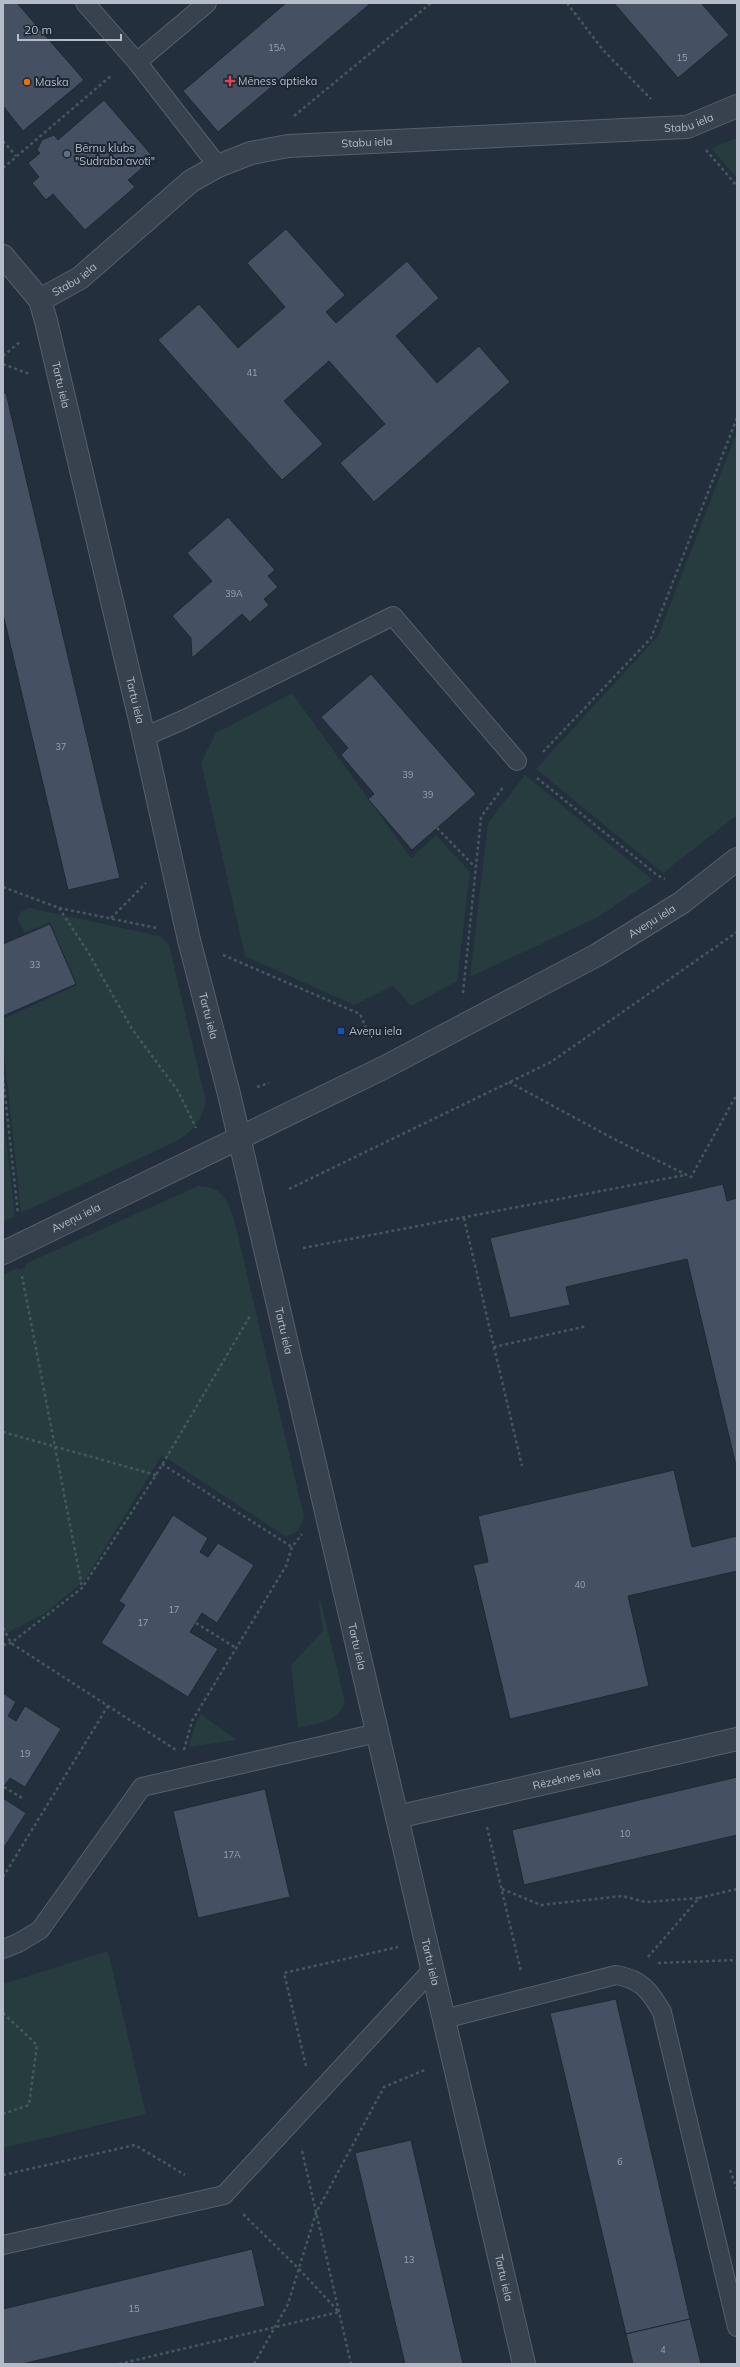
<svg xmlns="http://www.w3.org/2000/svg" width="740" height="2367" viewBox="0 0 740 2367" font-family="Mulish,sans-serif">
<style>
.green{fill:#263c3f}
.building{fill:#455162;stroke:#1f2835}
.lines{fill:none;stroke-linecap:round;stroke-linejoin:round}
.service-casing{stroke:#565f6c;stroke-width:20}
.minor-casing{stroke:#565f6c;stroke-width:24}
.path{stroke:#44595c;stroke-width:2.5;stroke-dasharray:3 3;stroke-linecap:butt}
.service{stroke:#38414e;stroke-width:18}
.minor{stroke:#38414e;stroke-width:22}
.health-dot{fill:#e0444e;stroke:#1d2633;stroke-width:1.5}
.food-dot{fill:#e8710a;stroke:#1d2633;stroke-width:1.5}
.service-dot{fill:#5c6f8a;stroke:#1d2633;stroke-width:1.5}
.transit-dot{fill:#1a4fb4;stroke:#1d2633;stroke-width:1.5}
.labels{text-anchor:middle;dominant-baseline:central;stroke-width:4;stroke-linejoin:round;paint-order:stroke}
.number-label{font-size:9px;fill:#98a1af}
.poi-label{font-size:11px;fill:#b4bcc9;stroke:#1d2633;text-anchor:start}
.street-label{font-size:11px;fill:#b4bcc9;stroke:#1d2633}
</style>
<rect width="100%" height="100%" fill="#242f3e"/>
<g class="green">
<polygon points="737,138 737,178 711,148"/>
<polygon points="737,432 737,815 663,873 536,769 658,636"/>
<polygon points="292,693 411,858 436,835 470,872 457,981 411,1006 393,986 354,1005 245,956 201,763 216,733"/>
<polygon points="525,775 653,880 598,917 470,977 488,823"/>
<path d="M29 908 160 936 169 945 206 1102C199 1124 194 1130 175 1142L21 1213 3 1042V1019L77 985 50 922 25 933 18 920 20 912Z"/>
<polygon points="3,1111 15,1216 3,1222"/>
<path d="M198 1186C222 1187 227 1198 234 1219L304 1517C301 1528 297 1535 285 1536L162 1455 85 1580 44 1614 3 1635V1275L17 1268 18 1270 26 1267 25 1264Z"/>
<path d="M318 1599 321 1602 345 1702C338 1723 317 1723 298 1728L291 1665 323 1631Z"/>
<polygon points="201,1714 236,1740 189,1747 196,1722"/>
<polygon points="108,1951 146,2114 3,2148 3,1984"/>
</g>
<g class="building">
<polygon points="3,3 17,3 84,80 23,131 3,106"/>
<polygon points="286,3 371,3 218,132 183,91"/>
<polygon points="614,3 701,3 729,35 678,78"/>
<polygon points="104,100 154,158 128,180 135,187 85,230 53,194 46,200 32,183 39,177 28,163 40,153 37,150 42,140 54,135 58,140"/>
<polygon points="286,229 345,295 326,312 336,323 407,261 439,298 396,336 437,383 479,346 510,382 374,502 340,463 385,424 329,361 284,401 323,444 282,480 158,340 199,304 238,348 285,307 247,263"/>
<polygon points="6,393 120,878 68,890 3,614 3,394"/>
<polygon points="228,517 275,570 268,576 278,587 264,599 269,605 250,622 242,614 192,658 191,638 172,616 212,581 187,553"/>
<polygon points="371,674 476,794 412,850 368,799 374,794 341,755 348,748 321,717"/>
<polygon points="50,924 76,984 3,1016 3,944"/>
<polygon points="723,1184 727,1201 737,1198 737,1470 687,1259 566,1287 570,1305 510,1318 490,1238"/>
<polygon points="674,1470 692,1547 737,1536 737,1571 628,1596 649,1686 510,1719 473,1565 488,1562 478,1516"/>
<polygon points="173,1515 208,1538 200,1552 208,1557 218,1543 254,1565 217,1623 202,1613 190,1632 218,1649 188,1697 101,1643 125,1605 119,1601"/>
<polygon points="3,1693 16,1702 8,1716 16,1721 25,1706 61,1729 25,1787 10,1778 3,1788"/>
<polygon points="737,1777 737,1835 524,1885 512,1830"/>
<polygon points="265,1789 290,1897 198,1918 173,1811"/>
<polygon points="3,1798 26,1813 3,1849"/>
<polygon points="616,1999 690,2319 626,2334 550,2013"/>
<polygon points="411,2140 463,2364 405,2364 355,2153"/>
<polygon points="252,2249 265,2306 22,2364 3,2364 3,2309"/>
<polygon points="690,2319 701,2364 633,2364 626,2334"/>
</g>
<g class="lines">
<g class="service-casing">
<g id="service">
<polyline points="85,3 137,62 218,166"/>
<polyline points="137,62 207,3"/>
<polyline points="144,737 185,719 393,616 517,761"/>
<polyline points="3,1949 18,1943 40,1930 142,1787 377,1733"/>
<path d="M444 2019 616 1975C641 1979 650 1991 662 2012L737 2327"/>
<polyline points="3,2245 224,2195 432,1970"/>
</g>
</g>
<g class="minor-casing">
<g id="minor">
<path id="s1" d="M3 256 40 300 46 321 144 737 189 940 229 1094 524 2364"/>
<path id="s2" d="M40 300 80 278 191 181 218 166 251 153 288 146 687 127 737 106"/>
<path id="s3" d="M3 1253 383 1068 597 955 681 903 737 859"/>
<path id="s4" d="M397 1817 737 1739"/>
</g>
</g>
<g class="path">
<polyline points="567,3 603,50 651,99"/>
<polyline points="294,116 431,3"/>
<polyline points="3,141 16,156"/>
<polyline points="706,150 737,186"/>
<polyline points="3,168 112,75"/>
<polyline points="3,356 21,341"/>
<polyline points="3,364 29,374"/>
<polyline points="543,752 651,638 737,418"/>
<polyline points="537,778 657,875 665,879"/>
<polyline points="437,828 475,867"/>
<polyline points="3,887 59,908 157,928"/>
<polyline points="59,908 88,952 132,1029 178,1091 196,1128"/>
<polyline points="111,918 146,883"/>
<polyline points="223,955 360,1014 372,1042"/>
<polyline points="463,993 481,817 504,786"/>
<polyline points="3,1077 18,1214"/>
<polyline points="509,1082 612,1138 691,1177 737,1094"/>
<polyline points="257,1087 269,1083"/>
<polyline points="289,1189 551,1062 737,932"/>
<polyline points="464,1218 494,1347 587,1326"/>
<polyline points="303,1248 685,1175"/>
<polyline points="22,1276 82,1587"/>
<polyline points="494,1347 522,1466"/>
<polyline points="3,1432 156,1475"/>
<polyline points="162,1464 292,1547"/>
<polyline points="196,1623 236,1648"/>
<polyline points="3,1628 11,1643 176,1750"/>
<polyline points="3,1645 11,1643 82,1588 156,1475 250,1316"/>
<polyline points="184,1750 192,1721 286,1566 292,1547 302,1534"/>
<polyline points="4,1787 22,1798"/>
<polyline points="487,1827 521,1972"/>
<polyline points="3,1877 108,1706"/>
<polyline points="502,1889 541,1905 622,1896 646,1902 699,1898"/>
<polyline points="648,1957 699,1898 737,1889"/>
<polyline points="658,1963 737,1960"/>
<polyline points="3,2013 37,2045 29,2105 3,2114"/>
<polyline points="306,2066 284,1973 398,1947"/>
<polyline points="302,2151 351,2364"/>
<polyline points="730,2170 737,2189"/>
<polyline points="3,2175 135,2145 185,2175"/>
<polyline points="119,2364 339,2312 299,2269 243,2214"/>
<polyline points="254,2364 288,2304 316,2213 384,2087 427,2069"/>
</g>
<use href="#service" class="service"/>
<use href="#minor" class="minor"/>
</g>
<path class="health-dot" d="M228 75h4v4h4v4h-4v4h-4v-4h-4v-4h4z"/>
<circle class="food-dot" cx="27" cy="82" r="4"/>
<circle class="service-dot" cx="67" cy="154" r="4"/>
<rect class="transit-dot" x="337" y="1027" width="8" height="8" rx="2"/>
<g class="labels">
<g class="number-label">
<text x="277" y="47">15A</text>
<text x="682" y="57">15</text>
<text x="252" y="372">41</text>
<text x="234" y="593">39A</text>
<text x="61" y="746">37</text>
<text x="408" y="774">39</text>
<text x="428" y="794">39</text>
<text x="35" y="964">33</text>
<text x="580" y="1584">40</text>
<text x="174" y="1609">17</text>
<text x="143" y="1622">17</text>
<text x="25" y="1753">19</text>
<text x="625" y="1833">10</text>
<text x="232" y="1854">17A</text>
<text x="620" y="2161">6</text>
<text x="409" y="2259">13</text>
<text x="134" y="2308">15</text>
<text x="663" y="2349">4</text>
</g>
<g class="poi-label">
<text x="238" y="81">Mēness aptieka</text>
<text x="35" y="82">Maska</text>
<text x="75" y="148">Bērnu klubs<tspan x="75" dy="13">"Sudraba avoti"</tspan></text>
<text x="349" y="1031">Aveņu iela</text>
</g>
<g class="street-label">
<text stroke="none"><textPath href="#s2" startOffset="699">Stabu iela</textPath></text>
<text stroke="none"><textPath href="#s2" startOffset="376">Stabu iela</textPath></text>
<text stroke="none"><textPath href="#s2" startOffset="40">Stabu iela</textPath></text>
<text stroke="none"><textPath href="#s1" startOffset="145">Tartu iela</textPath></text>
<text stroke="none"><textPath href="#s1" startOffset="469">Tartu iela</textPath></text>
<text stroke="none"><textPath href="#s3" startOffset="729">Aveņu iela</textPath></text>
<text stroke="none"><textPath href="#s1" startOffset="793">Tartu iela</textPath></text>
<text stroke="none"><textPath href="#s3" startOffset="81">Aveņu iela</textPath></text>
<text stroke="none"><textPath href="#s1" startOffset="1117">Tartu iela</textPath></text>
<text stroke="none"><textPath href="#s1" startOffset="1441">Tartu iela</textPath></text>
<text stroke="none"><textPath href="#s4" startOffset="174">Rēzeknes iela</textPath></text>
<text stroke="none"><textPath href="#s1" startOffset="1765">Tartu iela</textPath></text>
<text stroke="none"><textPath href="#s1" startOffset="2089">Tartu iela</textPath></text>
</g>
</g>
<rect width="740" height="2367" fill="none" stroke="#b4bcc9" stroke-width="8"/>
<path d="M18 34v6h103v-6" fill="none" stroke="#b4bcc9" stroke-width="2"/>
<text x="24" y="34" font-size="12" fill="#b4bcc9" stroke="#1d2633" stroke-width="3" paint-order="stroke">20 m</text>
</svg>
